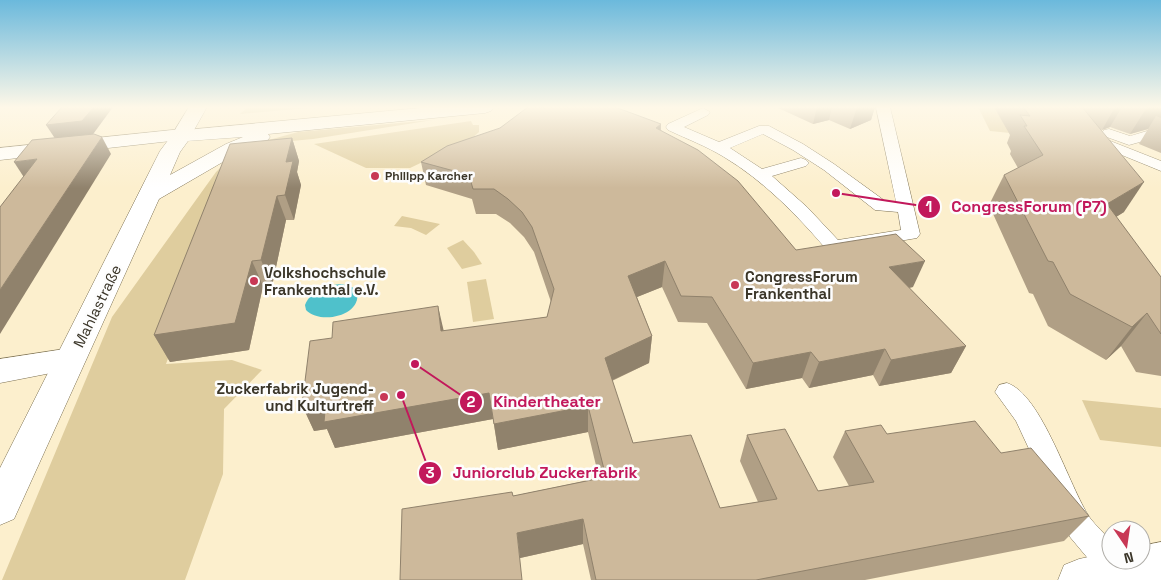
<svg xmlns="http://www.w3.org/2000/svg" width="1161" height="580" viewBox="0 0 1161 580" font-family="'Space Grotesk',sans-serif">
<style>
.green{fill:#dfcd9e}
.water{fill:#4fc1cb}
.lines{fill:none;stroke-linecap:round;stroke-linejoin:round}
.service-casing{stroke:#7c7051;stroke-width:1}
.minor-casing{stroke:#7c7051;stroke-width:1}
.tertiary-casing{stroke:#7c7051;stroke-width:1}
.secondary-casing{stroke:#7c7051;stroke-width:1}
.service{fill:#fff;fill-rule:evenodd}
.minor{fill:#fff;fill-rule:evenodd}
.tertiary{fill:#fff;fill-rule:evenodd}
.secondary{fill:#fff;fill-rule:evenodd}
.wall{fill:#b09f85}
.shaded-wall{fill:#90826c}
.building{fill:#cdb99b;stroke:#90826c}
.poi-dot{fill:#c83855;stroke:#fdfdfd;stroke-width:2}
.labels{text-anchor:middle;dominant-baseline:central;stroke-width:5;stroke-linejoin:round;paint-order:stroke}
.far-poi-label{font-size:12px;font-weight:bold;fill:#3b3629;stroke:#fdfdfd;text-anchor:start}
.poi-label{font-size:15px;font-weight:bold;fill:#3b3629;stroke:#fdfdfd;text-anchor:start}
.street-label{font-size:15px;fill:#3b3629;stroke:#fdfdfd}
.leader{fill:none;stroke:#c2185b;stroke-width:2}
.callout-dot{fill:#c2185b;stroke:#fdfdfd;stroke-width:2}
.mark-label{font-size:15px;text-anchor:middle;font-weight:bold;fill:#fff}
.callout-label{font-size:16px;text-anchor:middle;font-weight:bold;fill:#c2185b;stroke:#fdfdfd;stroke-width:5;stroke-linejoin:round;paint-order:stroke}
</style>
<rect width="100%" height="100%" fill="#fcefcd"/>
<g class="green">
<polygon points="248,107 318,107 240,114"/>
<polygon points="978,107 1000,107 1030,135 990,131"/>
<polygon points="433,120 313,139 250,145 298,132"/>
<polygon points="471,121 473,125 479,125 479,132 471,139 410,168 366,168 314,144"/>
<polygon points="227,161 238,164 166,364 232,360 262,370 224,409 223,474 185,580 2,580 112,317 216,172"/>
<polygon points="402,216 440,224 426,235 411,228 394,226"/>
<polygon points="463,240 474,252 482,264 462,269 447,248"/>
<polygon points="486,279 494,319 473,322 467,282"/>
<polygon points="1082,400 1161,408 1161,447 1100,440"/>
</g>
<path class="water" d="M342 284 354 288 357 292C362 316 320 325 306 310L305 305C311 290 327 285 342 284Z"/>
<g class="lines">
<g class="service-casing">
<g id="service">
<path d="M876 107H890L920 234 917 238 911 239 834 252 827 250C797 215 764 181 724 157 706 146 687 139 668 130L666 127 668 124 703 108 710 112 708 115 684 127 719 142 759 126H769L803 144 834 164 885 201 896 202ZM763 134 793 150 824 170 875 210 898 212 901 230 838 240 807 207 772 176 806 166 809 163 806 160 801 158 762 169 730 148Z"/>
<polygon points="1161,127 1161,136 1129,145 1104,136 1102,133 1104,130 1109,129 1130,136"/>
<polygon points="1090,133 1161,161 1161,171 1085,140 1083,137 1085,134"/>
<path d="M1007 383C1042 394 1069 487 1090 518 1096 526 1104 533 1111 541V560L1130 561 1134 572 1131 580H1106L1070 537 1016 421 995 392 999 385Z"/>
</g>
</g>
<g class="minor-casing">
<g id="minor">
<polygon points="182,129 189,131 192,135 189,139 0,160 0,148"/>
<polygon points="71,348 82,351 86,359 82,367 0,383 0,359"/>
<polygon points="1161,542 1161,580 1058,580 1064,565 1079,559 1111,552 1111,560 1141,560 1141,546"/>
</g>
</g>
<g class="tertiary-casing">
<polygon id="tertiary" points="189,107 207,107 189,139 182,141 175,139 172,135"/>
</g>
<g class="secondary-casing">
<path id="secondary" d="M431 107H494L491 111 485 113 268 134 270 137 267 141 240 152 159 199 14 519 0 525V468L160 151 175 131ZM243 137 226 144 170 175 180 152 188 141Z"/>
</g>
<use href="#service" class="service"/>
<use href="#minor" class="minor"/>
<use href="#tertiary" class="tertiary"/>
<use href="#secondary" class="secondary"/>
</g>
<g class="wall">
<polygon points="776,107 875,107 871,120 850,129 829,120 813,124"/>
<polygon points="994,107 1161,107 1161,153 1139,144 1148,129 1130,134 1110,127 1102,130 1100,129 1124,212 1116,217 1161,277 1161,376 1136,372 1121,346 1106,360 1048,326 1033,294 1029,293 989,205 1004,175 1018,168 1010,154 1011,151 1007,143 1010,135"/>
<polygon points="661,124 661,130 796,250 913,287 909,288 966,346 951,373 879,386 873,375 809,388 802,378 746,389 707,323 678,322 662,287 637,297 652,336 649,363 612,381 633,443 720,508 758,502 740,461 747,435 818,491 849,486 833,457 845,431 887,434 1001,453 1089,516 1064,541 865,580 591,580 583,544 520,558 513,496 599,478 588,432 498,450 493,419 335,448 327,429 314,431 302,405 444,331 547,317 551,302 534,252 524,237 510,223 496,214 476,214 472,199 426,185 421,162"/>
<polygon points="292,138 299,161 297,172 301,185 294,220 286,220 272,286 263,286 249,350 170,362 154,335"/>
</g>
<g class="shaded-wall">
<polygon points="94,107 113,107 91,137 56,140 46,125"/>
<polygon points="817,107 832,107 829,120 813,124"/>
<polygon points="857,107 875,107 871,120 850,129"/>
<polygon points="1115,107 1122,107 1110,127 1102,130"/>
<polygon points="1147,107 1161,107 1161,118 1156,116 1148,129 1130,134"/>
<polygon points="661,124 659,146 656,128"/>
<polygon points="102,137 111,154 0,334 0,290"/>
<polygon points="292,138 299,161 297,172 301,185 294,220 285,195 286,162"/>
<polygon points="37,159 25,179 14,162"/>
<polygon points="1144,182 1124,212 1087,235 1107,204"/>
<polygon points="277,196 286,220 272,286 261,260"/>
<polygon points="252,261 263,286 249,350 170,362 154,335"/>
<polygon points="665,261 662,287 627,301 628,276"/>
<polygon points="925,261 913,287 879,293 889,267"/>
<polygon points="438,306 444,332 441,331"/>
<polygon points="1147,313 1121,346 1106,360 1132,327"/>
<polygon points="652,336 649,363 604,384 605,358"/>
<polygon points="966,346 951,373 879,386 891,360"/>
<polygon points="885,349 873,375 809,388 819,362"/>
<polygon points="811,352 802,378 746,389 753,363"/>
<polygon points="489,393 493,419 335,448 327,429 314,431 302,405 326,401"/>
<polygon points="588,406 588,432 498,450 494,424"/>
<polygon points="583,519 583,544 520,558 517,533"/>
</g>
<g class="building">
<polygon points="62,107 94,107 82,121 46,125"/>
<polygon points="528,107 538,107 545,108 547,107 615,107 661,124 656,128 698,150 738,181 796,250 896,234 925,261 889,267 966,346 891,360 885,349 819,362 811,352 753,363 712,297 681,296 665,261 628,276 652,336 605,358 633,443 691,435 720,508 777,499 747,435 785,429 818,491 874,482 845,431 881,425 887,434 975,421 1001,453 1031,448 1089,516 756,580 596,580 583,519 517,533 522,580 400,580 402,509 512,492 513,496 606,477 588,406 494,424 489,393 324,422 326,401 302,405 310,341 332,338 333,322 438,306 441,331 547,317 554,289 532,227 522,212 508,199 494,189 473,189 469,175 421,162 447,146 500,128"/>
<polygon points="1023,107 1082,107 1144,182 1107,204 1161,277 1161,334 1147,313 1132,327 1070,294 1053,262 1048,261 1004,175 1043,155 1024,126 1027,126 1020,115 1030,116"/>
<polygon points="94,134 102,137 0,290 0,207 37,159 14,162 32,140"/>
<polygon points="292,138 286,162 293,161 285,195 277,196 261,260 252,261 235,323 154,335 230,144"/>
</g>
<linearGradient id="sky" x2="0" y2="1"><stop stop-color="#6bb9dc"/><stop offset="0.57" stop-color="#fef8e8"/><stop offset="1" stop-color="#fef8e8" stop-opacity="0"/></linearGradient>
<rect width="1161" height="188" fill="url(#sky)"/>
<g class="poi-dot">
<circle cx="375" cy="176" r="5"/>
<circle cx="254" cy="281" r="5"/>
<circle cx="735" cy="285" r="5"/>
<circle cx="384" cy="397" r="5"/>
</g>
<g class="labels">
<g class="far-poi-label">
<text x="385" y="176">Philipp Karcher</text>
</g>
<g class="poi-label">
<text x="264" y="272">Volkshochschule<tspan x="264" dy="17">Frankenthal e.V.</tspan></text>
<text x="745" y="276">CongressForum<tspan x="745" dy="17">Frankenthal</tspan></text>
<text x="374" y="388" text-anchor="end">Zuckerfabrik Jugend-<tspan x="374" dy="17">und Kulturtreff</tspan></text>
</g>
<g class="street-label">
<text transform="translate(97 306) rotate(-64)">Mahlastraße</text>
</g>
</g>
<path class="leader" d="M836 193L929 207M415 364L471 402M401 395L430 473"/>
<g class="callout-dot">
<circle cx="836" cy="193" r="5"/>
<circle cx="415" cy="364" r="5"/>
<circle cx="401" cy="395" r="5"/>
<circle cx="929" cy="207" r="12"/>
<circle cx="471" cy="402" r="12"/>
<circle cx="430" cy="473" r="12"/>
</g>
<g class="mark-label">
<text x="929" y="212">1</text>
<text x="471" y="407">2</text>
<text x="430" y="478">3</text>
</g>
<g class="callout-label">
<text x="1029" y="212">CongressForum (P7)</text>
<text x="547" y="407">Kindertheater</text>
<text x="545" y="478">Juniorclub Zuckerfabrik</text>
</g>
<g transform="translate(1126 545) rotate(167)"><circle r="24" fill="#fdfdfd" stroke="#afada8"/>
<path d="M0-4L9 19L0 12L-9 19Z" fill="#c83855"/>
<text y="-8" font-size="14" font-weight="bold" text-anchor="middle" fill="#3b3629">N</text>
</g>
</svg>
